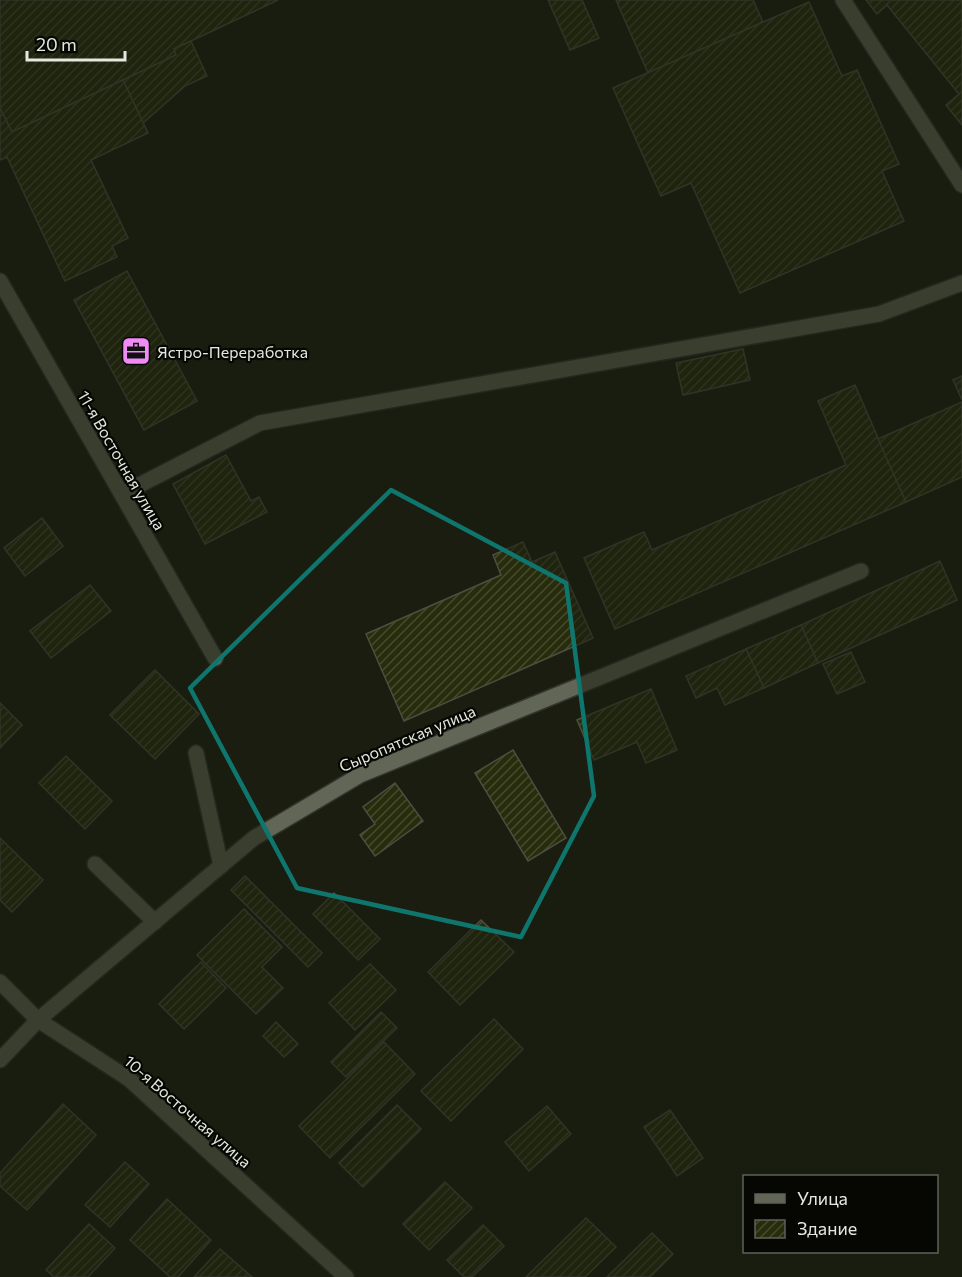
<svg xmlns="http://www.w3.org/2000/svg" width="962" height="1277" viewBox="0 0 962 1277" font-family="Commissioner,sans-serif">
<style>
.building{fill:url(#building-hatch);stroke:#4c4f40;stroke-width:1.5}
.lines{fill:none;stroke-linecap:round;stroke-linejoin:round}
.lane-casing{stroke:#32342d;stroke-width:18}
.street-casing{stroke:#32342d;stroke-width:18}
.lane{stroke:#626656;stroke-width:15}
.street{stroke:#626656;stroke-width:15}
.marked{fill:none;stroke:#0f766e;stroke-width:4.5;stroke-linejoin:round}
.labels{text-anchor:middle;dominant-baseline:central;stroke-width:4.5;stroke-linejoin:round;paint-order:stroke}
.poi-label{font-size:16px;fill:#e5e8df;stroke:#060703;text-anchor:start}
.street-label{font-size:16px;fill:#e5e8df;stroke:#060703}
</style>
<defs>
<pattern id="building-hatch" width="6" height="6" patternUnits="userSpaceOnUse" patternTransform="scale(1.5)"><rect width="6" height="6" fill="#272d0c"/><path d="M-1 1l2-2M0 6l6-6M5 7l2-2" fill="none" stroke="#464b2f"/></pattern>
</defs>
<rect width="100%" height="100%" fill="#1a1d10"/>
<g class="building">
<polygon points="0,0 278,0 174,49 176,55 12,132 0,108"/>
<polygon points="548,0 582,0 599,38 570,50"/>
<polygon points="616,0 753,0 763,22 648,73"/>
<polygon points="866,0 962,0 962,125 946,105 959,94 887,5 877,14"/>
<polygon points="809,2 842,76 857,70 899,164 882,171 904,221 740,293 691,183 661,196 613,88"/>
<polygon points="191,41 207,76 185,86 143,123 123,80 176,55 174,49"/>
<polygon points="123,80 148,133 91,160 128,238 112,246 117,257 65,281 7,157 0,160 0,108 12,132"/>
<polygon points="127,271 197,401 144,430 74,300"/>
<polygon points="743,349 750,380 683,395 676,363"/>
<polygon points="962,376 962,400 953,380"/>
<polygon points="855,385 906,502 615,629 584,558 644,532 652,550 846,465 818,401"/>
<polygon points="962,402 962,477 906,502 878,439"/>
<polygon points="226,455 251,501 259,497 267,512 205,544 173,484"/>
<polygon points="42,518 63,546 25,576 4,548"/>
<polygon points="523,542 532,562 555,552 593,638 404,721 366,634 501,575 493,555"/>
<polygon points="940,561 957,600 818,663 801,625"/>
<polygon points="90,585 111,611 51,658 30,631"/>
<polygon points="801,625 818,663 764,688 746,649"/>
<polygon points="746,649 764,688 725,705 717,688 696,698 686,676"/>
<polygon points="851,652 865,682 837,694 823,664"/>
<polygon points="155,670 199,714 155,759 110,715"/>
<polygon points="651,689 677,750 646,763 637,742 594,760 577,720"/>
<polygon points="0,703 22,725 0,748"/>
<polygon points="513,750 566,838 528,861 475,773"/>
<polygon points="66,756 112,801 85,829 39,783"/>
<polygon points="395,783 423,821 375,856 360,835 375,824 363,807"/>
<polygon points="0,838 43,880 12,912 0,900"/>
<polygon points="245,876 322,953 308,967 231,890"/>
<polygon points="334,893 380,939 358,960 313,914"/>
<polygon points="244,909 282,947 262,967 283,988 256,1014 197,955"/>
<polygon points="481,920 514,952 460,1005 428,972"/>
<polygon points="201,962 226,988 184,1029 159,1004"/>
<polygon points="370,964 396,990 355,1030 329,1003"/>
<polygon points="381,1012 397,1028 346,1077 331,1062"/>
<polygon points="494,1019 523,1049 451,1121 421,1091"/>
<polygon points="276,1022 298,1044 284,1057 263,1036"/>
<polygon points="384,1042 415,1074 330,1158 299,1126"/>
<polygon points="63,1104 96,1135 27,1210 0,1186 0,1173"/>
<polygon points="397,1105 421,1129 363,1187 339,1163"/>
<polygon points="547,1106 571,1134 529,1171 505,1142"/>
<polygon points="670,1110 703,1158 677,1176 644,1127"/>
<polygon points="125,1162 149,1184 110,1227 85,1205"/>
<polygon points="445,1182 472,1208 429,1250 403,1224"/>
<polygon points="167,1199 211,1240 178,1277 170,1277 130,1240"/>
<polygon points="586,1218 616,1247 585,1277 526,1277"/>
<polygon points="89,1224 115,1248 88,1277 54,1277 46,1270"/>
<polygon points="483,1225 504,1246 472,1277 464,1277 447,1260"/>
<polygon points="652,1233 673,1254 650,1277 607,1277"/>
<polygon points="220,1249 252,1277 194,1277"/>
</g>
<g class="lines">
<g class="lane-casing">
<g id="lane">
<polyline points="843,0 962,185"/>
<polyline points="122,494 260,423 879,314 962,283"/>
<polyline points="196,753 221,866"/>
<polyline points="95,864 155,922"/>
</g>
</g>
<g class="street-casing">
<g id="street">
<polyline points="0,281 215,658"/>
<polyline points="0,982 38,1020 129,1079 346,1277"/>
<polyline points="0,1060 38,1020 254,838 360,775 861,571"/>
</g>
</g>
<use href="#lane" class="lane"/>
<use href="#street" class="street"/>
</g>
<path d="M0 0H962V1277H0ZM391 490 566 583 594 796 521 937 297 888 190 688Z" fill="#1a1d10" fill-opacity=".55" fill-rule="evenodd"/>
<path class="marked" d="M391 490 566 583 594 796 521 937 297 888 190 688Z"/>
<defs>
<g id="office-square" transform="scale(1.5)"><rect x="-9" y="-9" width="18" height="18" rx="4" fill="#f08bf6" stroke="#060703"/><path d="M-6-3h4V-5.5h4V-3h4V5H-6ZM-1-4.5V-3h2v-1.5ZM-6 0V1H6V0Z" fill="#111"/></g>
</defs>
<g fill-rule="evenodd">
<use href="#office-square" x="136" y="351"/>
</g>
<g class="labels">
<g class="poi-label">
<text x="157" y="351">Ястро-Переработка</text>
</g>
<g class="street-label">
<text transform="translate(122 460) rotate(60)">11-я Восточная улица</text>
<text transform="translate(407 738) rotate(-23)">Сыропятская улица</text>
<text transform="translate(188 1111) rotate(41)">10-я Восточная улица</text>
</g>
</g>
<rect x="743" y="1175" width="195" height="78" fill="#060703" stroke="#5f615b" stroke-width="1.5"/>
<rect x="755" y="1194" width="30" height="9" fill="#626656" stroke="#5f615b" stroke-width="1.5"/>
<text x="797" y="1205" font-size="18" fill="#e5e8df">Улица</text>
<rect x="755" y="1220" width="30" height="18" fill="url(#building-hatch)" stroke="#5f615b" stroke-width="1.5"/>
<text x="797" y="1235" font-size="18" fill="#e5e8df">Здание</text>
<path d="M27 51v9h98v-9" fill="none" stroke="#e5e8df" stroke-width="3"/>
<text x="36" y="51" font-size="18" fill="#e5e8df" stroke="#060703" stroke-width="4.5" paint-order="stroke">20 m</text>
</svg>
